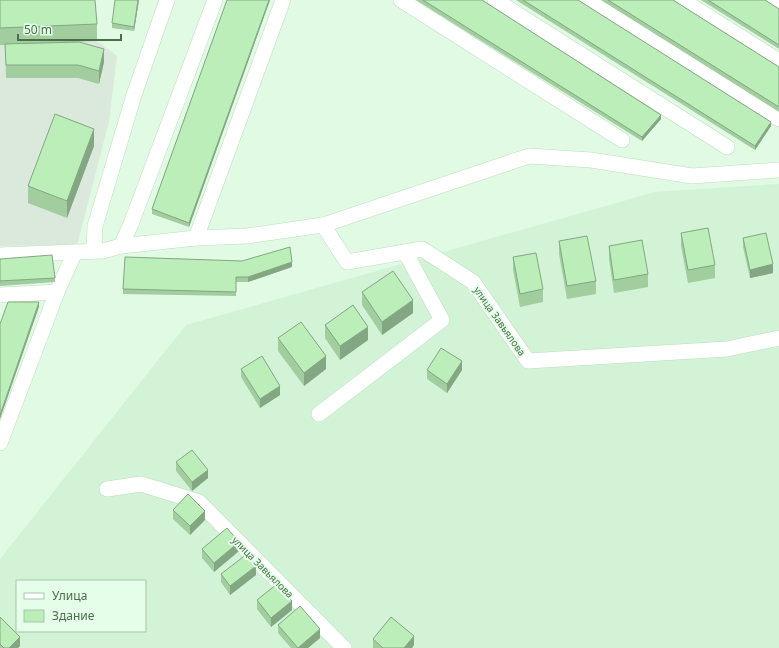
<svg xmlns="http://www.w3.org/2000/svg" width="779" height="648" viewBox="0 0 779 648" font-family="'Noto Sans',sans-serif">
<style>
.residential{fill:#d2f3d6;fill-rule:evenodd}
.industrial{fill:#dbe9dc}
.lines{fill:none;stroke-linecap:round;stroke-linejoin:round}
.minor-casing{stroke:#bddebe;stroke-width:16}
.minor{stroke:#fff;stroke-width:15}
.wall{fill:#a1cd9f}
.shaded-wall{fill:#83a782}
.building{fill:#bbeeb9;stroke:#83a782}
.labels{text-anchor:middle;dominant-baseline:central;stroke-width:4;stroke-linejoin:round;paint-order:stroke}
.street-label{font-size:10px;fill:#4c6f49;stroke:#e5fee9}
</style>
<rect width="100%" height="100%" fill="#e0fae4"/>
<path class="residential" d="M779 184V648H0V559L186 325 655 192ZM17 581H145V631H17Z"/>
<polygon class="industrial" points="97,41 117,56 109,122 77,245 0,246 0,45"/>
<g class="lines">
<g class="minor-casing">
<g id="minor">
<polyline points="401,0 622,140"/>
<polyline points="495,0 727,147"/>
<polyline points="587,0 779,119"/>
<polyline points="682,0 779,61"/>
<polyline points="773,0 779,4"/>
<polyline points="323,225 347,262 422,249 473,282 528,361 727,349 779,338"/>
<polyline points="196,238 283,0"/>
<polyline points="121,246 131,224 215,0"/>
<polyline points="94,251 95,226 134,95 167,0"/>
<polyline points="0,255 103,251 121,246 196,238 247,236 323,225 529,156 591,160 692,176 779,170"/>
<polyline points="0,295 57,292"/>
<polyline points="319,414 442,320 405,252"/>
<polyline points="0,443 57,292 75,252"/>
<polyline points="107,489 141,484 199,502 344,648"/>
</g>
</g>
<use href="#minor" class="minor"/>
</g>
<g class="wall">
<polygon points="0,0 97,24 97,41 77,42 104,62 99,84 78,78 6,78 5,45 0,45"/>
<polygon points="139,0 134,31 112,28 112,23"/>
<polygon points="227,0 270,0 189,227 152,214 152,209"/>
<polygon points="416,0 482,0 661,119 642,141"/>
<polygon points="516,0 578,0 771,126 755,150"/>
<polygon points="601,0 673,0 779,67 779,112"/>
<polygon points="701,0 765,0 779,9 779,49"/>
<polygon points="94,146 67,218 28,203 28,186"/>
<polygon points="681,233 715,265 715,278 688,283 681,246"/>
<polygon points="743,238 773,273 750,278 743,247"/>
<polygon points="559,241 596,281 596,294 567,299 559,254"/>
<polygon points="609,246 648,274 648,287 614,293 609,259"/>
<polygon points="513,257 543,289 543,302 520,307 513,270"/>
<polygon points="0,259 55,278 55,282 0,286"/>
<polygon points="292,267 248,282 236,282 236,296 123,294 123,289"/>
<polygon points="362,292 413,313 382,335 362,305"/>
<polygon points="325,325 368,340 340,360 325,338"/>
<polygon points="278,338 326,369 304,386 278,351"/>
<polygon points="241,369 280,395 260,408 241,377"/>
<polygon points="427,370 462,370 447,393 427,379"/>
<polygon points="176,462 208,478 192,491 176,471"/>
<polygon points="173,510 205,520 190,535 173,519"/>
<polygon points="202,549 239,551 214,572 202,558"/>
<polygon points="221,574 256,575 230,595 221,582"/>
<polygon points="257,600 292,610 271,627 257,609"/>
<polygon points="0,617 20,646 18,648 0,648"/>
<polygon points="278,625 320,638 308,648 291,648 278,633"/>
<polygon points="373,639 414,645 412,648 373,648"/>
</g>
<g class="shaded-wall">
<polygon points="138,0 139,0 134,31 134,27"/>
<polygon points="269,0 270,0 189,227 189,223"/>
<polygon points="104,49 104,62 99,84 99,71"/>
<polygon points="661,115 661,119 642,141 642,137"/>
<polygon points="771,122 771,126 755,150 755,146"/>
<polygon points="94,129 94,146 67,218 67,201"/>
<polygon points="292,262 292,267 248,282 248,277"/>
<polygon points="773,264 773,273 750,278 750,270"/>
<polygon points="413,300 413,313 382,335 382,322"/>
<polygon points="39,302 39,307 0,419 0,415"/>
<polygon points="368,327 368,340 340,360 340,346"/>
<polygon points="326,356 326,369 304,386 304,373"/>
<polygon points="462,361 462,370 447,393 447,384"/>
<polygon points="280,386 280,395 260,408 260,399"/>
<polygon points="208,470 208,478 192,491 192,482"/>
<polygon points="205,511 205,520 190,535 190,526"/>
<polygon points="239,542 239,551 214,572 214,563"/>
<polygon points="256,566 256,575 230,595 230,586"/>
<polygon points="292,601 292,610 271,627 271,618"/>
<polygon points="320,629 320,638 308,648 298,648"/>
<polygon points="414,636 414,645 412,648 404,648"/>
<polygon points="20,637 20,646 18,648 9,648"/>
</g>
<g class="building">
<polygon points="0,0 95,0 97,24 0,28"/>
<polygon points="115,0 138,0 134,27 112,23"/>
<polygon points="227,0 269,0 189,223 152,209"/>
<polygon points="423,0 482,0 661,115 642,137"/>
<polygon points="523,0 578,0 771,122 755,146"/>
<polygon points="608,0 673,0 779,67 779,107"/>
<polygon points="708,0 765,0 779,9 779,45"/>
<polygon points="79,42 104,49 99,71 78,65 6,65 5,44"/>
<polygon points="55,114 94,129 67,201 28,186"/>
<polygon points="708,228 715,265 688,270 681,233"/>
<polygon points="766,233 773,264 750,270 743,238"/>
<polygon points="587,236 596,281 567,286 559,241"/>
<polygon points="642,240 648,274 614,280 609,246"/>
<polygon points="290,247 292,262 248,277 236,277 236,292 123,289 125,257 242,261"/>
<polygon points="536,253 543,289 520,294 513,257"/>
<polygon points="52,255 55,278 0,281 0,259"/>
<polygon points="393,271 413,300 382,322 362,292"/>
<polygon points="8,302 39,302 0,415 0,324"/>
<polygon points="353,305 368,327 340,346 325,325"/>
<polygon points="301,322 326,356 304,373 278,338"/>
<polygon points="441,348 462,361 447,384 427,370"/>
<polygon points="262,356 280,386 260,399 241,369"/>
<polygon points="192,450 208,470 192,482 176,462"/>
<polygon points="188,494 205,511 190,526 173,510"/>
<polygon points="227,528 239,542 214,563 202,549"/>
<polygon points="247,554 256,566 230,586 221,574"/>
<polygon points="277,584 292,601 271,618 257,600"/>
<polygon points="300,606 320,629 298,648 278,625"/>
<polygon points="0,617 20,637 9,648 4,648 0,644"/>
<polygon points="391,617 414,636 404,648 383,648 373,639"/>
</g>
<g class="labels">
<g class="street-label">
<text transform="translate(500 321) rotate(55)">улица Завьялова</text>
<text transform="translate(263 567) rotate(45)">улица Завьялова</text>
</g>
</g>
<rect x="16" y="580" width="130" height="52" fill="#e5fee9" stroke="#a8c5a9"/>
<rect x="24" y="593" width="20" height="6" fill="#ffffff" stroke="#a8c5a9"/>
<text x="52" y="600" font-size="12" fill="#4c6f49">Улица</text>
<rect x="24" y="610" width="20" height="12" fill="#bbeeb9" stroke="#a8c5a9"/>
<text x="52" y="620" font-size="12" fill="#4c6f49">Здание</text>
<path d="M18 34v6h103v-6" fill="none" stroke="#4c6f49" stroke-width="2"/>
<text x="24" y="34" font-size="12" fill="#4c6f49" stroke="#e5fee9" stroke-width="3" paint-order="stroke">50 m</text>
</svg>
